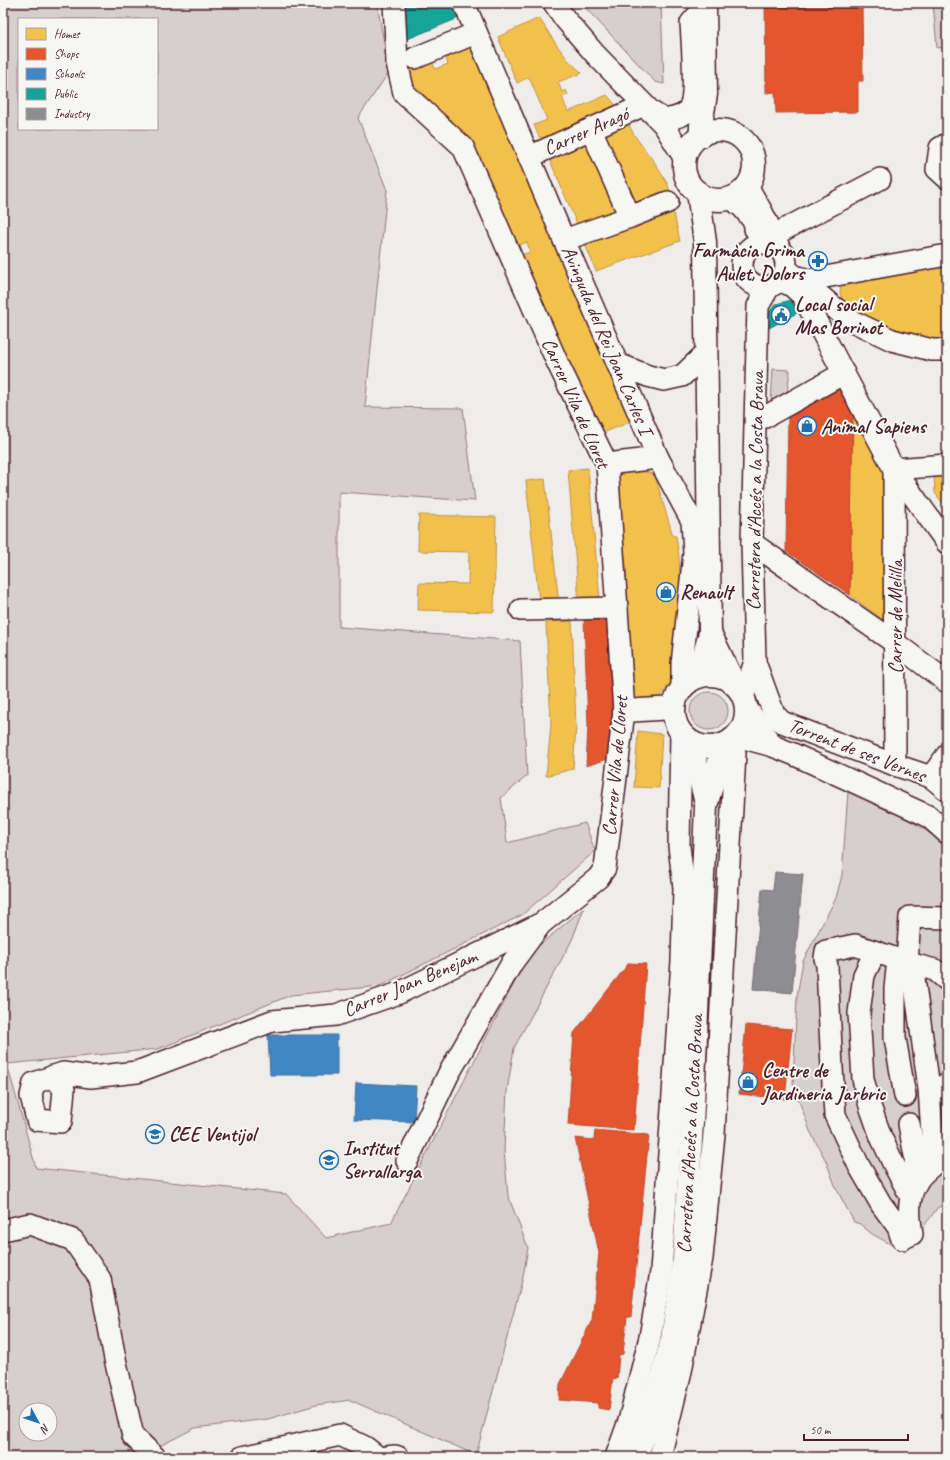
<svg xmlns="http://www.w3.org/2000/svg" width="950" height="1460" viewBox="0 0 950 1460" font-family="Caveat,sans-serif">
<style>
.green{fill:#d7cfce;stroke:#90777c;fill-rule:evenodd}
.homes{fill:#f2c14e;stroke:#c09044}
.shops{fill:#e4572e;stroke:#b6462d}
.schools{fill:#3f88c5;stroke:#426897}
.public{fill:#17a398;stroke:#267b77}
.industry{fill:#8d8d92;stroke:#796c73}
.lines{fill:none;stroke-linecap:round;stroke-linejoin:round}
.minor-casing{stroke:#4a1f2b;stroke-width:24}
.major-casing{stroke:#4a1f2b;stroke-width:25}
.minor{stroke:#f6f6f2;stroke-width:21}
.major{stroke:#f6f6f2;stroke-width:22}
.labels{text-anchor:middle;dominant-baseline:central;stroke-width:4;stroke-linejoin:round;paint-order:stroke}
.street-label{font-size:20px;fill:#4a1f2b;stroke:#f6f6f2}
.poi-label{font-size:20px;font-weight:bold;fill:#4a1f2b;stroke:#f6f6f2;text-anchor:start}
</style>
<rect width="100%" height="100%" fill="#efedea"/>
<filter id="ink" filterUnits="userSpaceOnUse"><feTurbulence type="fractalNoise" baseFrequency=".025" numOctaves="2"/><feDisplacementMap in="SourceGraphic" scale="8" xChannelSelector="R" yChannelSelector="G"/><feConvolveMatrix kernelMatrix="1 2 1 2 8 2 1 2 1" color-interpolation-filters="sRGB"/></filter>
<g filter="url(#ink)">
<g class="green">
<path d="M3 3H377L389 72 358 118 387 190 365 407 463 408 475 501 339 492V627L520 641 527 776 501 798 507 843 585 823 595 851 522 915 380 986 291 995 158 1049 7 1064 36 1168 286 1194 326 1238 391 1223 529 954 584 908 572 940 514 1048 507 1091 504 1150 508 1195 528 1248 523 1277 476 1455 350 1400 316 1405 268 1419 195 1428 138 1457H3ZM19 19H157V129H19ZM26 1410H50V1434H26Z"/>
<polygon points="581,3 661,3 664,84 655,82"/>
<polygon points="933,3 947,3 947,47 937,48"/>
<polygon points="773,369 790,370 787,394 771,401"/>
<circle cx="709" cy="711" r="19"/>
<path d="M848 791C880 806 922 822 947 848V1205L938 1207 905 1252 872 1234 860 1224 854 1222 836 1188 826 1161 810 1131 793 1084 797 996 803 961 836 898 842 875Z"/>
</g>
<g class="homes">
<polygon points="539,18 556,44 568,60 582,73 558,82 562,92 566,90 568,95 562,97 568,112 607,95 618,108 546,139 539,137 534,125 547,120 529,77 517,83 498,37"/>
<polygon points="471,46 630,422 603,433 518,256 530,252 527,242 515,247 473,144 414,85 407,68 432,60 435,69 448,64 445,56"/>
<polygon points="626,119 634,135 655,163 668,185 671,196 635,209 598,133"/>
<polygon points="587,138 620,209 583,227 577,224 549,158"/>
<polygon points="673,210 680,241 596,271 585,244 587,239"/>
<polygon points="947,267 947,340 916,336 877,322 855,310 847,304 842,298 840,293 841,286 843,283"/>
<polygon points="853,408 885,467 883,620 850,595"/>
<polygon points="588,468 600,600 579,602 568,470"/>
<polygon points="621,472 648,472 655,476 673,536 676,536 679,556 681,608 672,680 657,702 637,703 628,697 626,565 615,479"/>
<polygon points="934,474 947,474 947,509 935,493"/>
<polygon points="545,479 559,603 539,601 526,481"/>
<polygon points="419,515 496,517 494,612 418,610 419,583 468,584 469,552 418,551"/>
<polygon points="572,621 576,727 573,769 546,776 551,725 546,622"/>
<polygon points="638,731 662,734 659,788 634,787"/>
</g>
<g class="shops">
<polygon points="765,3 862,3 863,81 858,81 858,112 776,113 775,92 766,93"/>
<polygon points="842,387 853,408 850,595 786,551 788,416"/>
<polygon points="610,616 614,722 611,758 586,766 588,726 584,619"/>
<polygon points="629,963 646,964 634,1130 568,1125 574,1033"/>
<polygon points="746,1025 792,1029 785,1099 739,1094"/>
<polygon points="595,1130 649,1135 631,1317 627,1317 623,1354 619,1355 617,1379 613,1378 609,1410 598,1408 598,1403 559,1400 560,1384 592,1320 599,1253 575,1138 594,1140"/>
</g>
<g class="schools">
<polygon points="268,1035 337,1035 337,1075 270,1075"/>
<polygon points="356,1083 416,1086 414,1122 354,1120"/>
</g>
<g class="public">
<polygon points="401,3 452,3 459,18 405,40"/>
<polygon points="791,300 797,313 769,328 767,317 770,311 776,304"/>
</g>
<polygon class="industry" points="775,872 803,874 792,993 753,989 762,889 773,890"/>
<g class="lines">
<g class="minor-casing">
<g id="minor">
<polyline points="464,3 564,240 658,458 692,521 694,553 682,664 682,687"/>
<polyline points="554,3 565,19 595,54 664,125 685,159"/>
<polyline points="415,58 476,33"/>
<path d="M650 111 665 120C673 118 683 117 688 110 697 99 692 40 691 23L705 7"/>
<polyline points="591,129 630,217"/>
<polyline points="947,144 940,148 937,169 947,178"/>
<polyline points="529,157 644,105"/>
<polyline points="747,186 762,212 779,247"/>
<polyline points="731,198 743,208 755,223 755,229"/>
<polyline points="772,236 880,179"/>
<polyline points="564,240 630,217 668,202"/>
<circle cx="764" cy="265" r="22"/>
<polyline points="791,273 795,276 809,280 947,255"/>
<polyline points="780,280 792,286 803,296 894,469 947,543"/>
<polyline points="792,286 818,294 848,319 892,340 932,350 947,350"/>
<polyline points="618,364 648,376 664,380 682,376 706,353"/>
<polyline points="765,417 844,373"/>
<polyline points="607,464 658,458"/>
<polyline points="752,543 895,643 947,682"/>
<polyline points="521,610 617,608"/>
<polyline points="755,662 774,714 782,722 895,765 931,777 947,790"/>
<polyline points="743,697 755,662 752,543 758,306 769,287"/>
<polyline points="746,707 773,746"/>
<polyline points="736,736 773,746 793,754 928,816 947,833"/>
<polyline points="895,765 894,469 947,465"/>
<polyline points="931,777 947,755"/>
<polyline points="875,952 864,975 859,1013 863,1079 870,1106 881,1137 894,1165 911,1197"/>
<polyline points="898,959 895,989 895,1038 905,1096"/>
<polyline points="907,963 910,917 947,918"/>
<polyline points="912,964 929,1088"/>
<path d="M947 980 935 970 912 964 855 945 826 951 825 958 827 966 832 1068 835 1115 859 1166 881 1204 898 1227 902 1239 912 1234C909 1217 907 1198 917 1182 920 1175 929 1169 934 1164L929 1088 947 1086"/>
<polyline points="53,1076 64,1089 61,1122 37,1120 31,1096 34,1083 63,1073 91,1077 137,1072 272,1021 336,1015 399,993 542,923 598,878 605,868 624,711 607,464 558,364 463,147 404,93 397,63 394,3"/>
<polyline points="909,1124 915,1156 917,1181"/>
<polyline points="407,1161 448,1075 512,963 540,925"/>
<polyline points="3,1230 30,1224 73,1240 100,1279 115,1359 133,1436 155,1457"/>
<polyline points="242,1457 340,1435 365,1447 378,1457"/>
<polyline points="386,1457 395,1456 398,1457"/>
<polyline points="616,1457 629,1421 650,1337 661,1272 682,961 684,888 679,846 681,733"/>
<polyline points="660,1457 681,1371 702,1258 714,1134 735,754 732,739"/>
</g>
</g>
<g class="major-casing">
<g id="major">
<circle cx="719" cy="165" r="35"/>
<polyline points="701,136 701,125 706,94 705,3"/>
<polyline points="710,633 735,685"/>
<circle cx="710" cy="711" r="36"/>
<polyline points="698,677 710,633 705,242 698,192"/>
<polyline points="624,711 674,708"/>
<polyline points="691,742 706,803"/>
<polyline points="636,1457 651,1417 672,1339 684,1259 693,1105 706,806 719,761 721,745"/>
</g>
</g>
<use href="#minor" class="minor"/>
<use href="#major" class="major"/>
</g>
</g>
<defs>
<g id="pharmacy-ring" transform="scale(1)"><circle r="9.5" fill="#f6f6f2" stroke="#1f6fb2" stroke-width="1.5"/><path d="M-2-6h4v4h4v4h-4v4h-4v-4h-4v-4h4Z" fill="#1f6fb2"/></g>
<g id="civic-ring" transform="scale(1)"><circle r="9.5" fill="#f6f6f2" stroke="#1f6fb2" stroke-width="1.5"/><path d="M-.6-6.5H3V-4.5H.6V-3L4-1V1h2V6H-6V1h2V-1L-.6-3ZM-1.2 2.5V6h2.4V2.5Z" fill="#1f6fb2"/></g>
<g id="shop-ring" transform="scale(1)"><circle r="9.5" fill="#f6f6f2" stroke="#1f6fb2" stroke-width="1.5"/><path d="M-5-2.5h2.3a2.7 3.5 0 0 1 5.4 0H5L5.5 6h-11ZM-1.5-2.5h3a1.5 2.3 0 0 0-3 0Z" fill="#1f6fb2"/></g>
<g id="school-ring" transform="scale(1)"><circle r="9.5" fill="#f6f6f2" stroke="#1f6fb2" stroke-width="1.5"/><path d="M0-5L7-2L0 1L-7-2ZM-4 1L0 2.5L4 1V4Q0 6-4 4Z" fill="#1f6fb2"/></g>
</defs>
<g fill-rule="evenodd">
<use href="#pharmacy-ring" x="818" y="261"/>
<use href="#civic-ring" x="781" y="315"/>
<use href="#shop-ring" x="807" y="426"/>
<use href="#shop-ring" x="666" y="592"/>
<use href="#shop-ring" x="748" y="1082"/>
<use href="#school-ring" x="155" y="1134"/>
<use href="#school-ring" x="329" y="1160"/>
</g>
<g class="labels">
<g class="street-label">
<text transform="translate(586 131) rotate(-24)">Carrer Aragó</text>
<text transform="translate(607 340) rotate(67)">Avinguda del Rei Joan Carles I</text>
<text transform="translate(576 403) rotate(66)">Carrer Vila de Lloret</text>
<text transform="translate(755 491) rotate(-89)">Carretera d'Accés a la Costa Brava</text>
<text transform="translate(895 617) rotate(-90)">Carrer de Melilla</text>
<text transform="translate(857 750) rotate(21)">Torrent de ses Vernes</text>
<text transform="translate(615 766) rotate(-85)">Carrer Vila de Lloret</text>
<text transform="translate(410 983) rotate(-23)">Carrer Joan Benejam</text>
<text transform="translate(690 1134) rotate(-87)">Carretera d'Accés a la Costa Brava</text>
</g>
<g class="poi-label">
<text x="804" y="250" text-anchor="end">Farmàcia Grima<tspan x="804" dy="23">Aulet, Dolors</tspan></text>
<text x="795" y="304">Local social<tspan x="795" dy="23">Mas Borinot</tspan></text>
<text x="821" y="426">Animal Sapiens</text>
<text x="680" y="592">Renault</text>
<text x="762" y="1070">Centre de<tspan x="762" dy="23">Jardineria Jarbric</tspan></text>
<text x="169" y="1134">CEE Ventijol</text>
<text x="343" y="1148">Institut<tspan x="343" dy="23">Serrallarga</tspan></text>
</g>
</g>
<rect width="950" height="1460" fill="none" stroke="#f6f6f2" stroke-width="16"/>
<rect x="8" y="8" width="934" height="1444" fill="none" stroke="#4a1f2b" stroke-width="1.5" filter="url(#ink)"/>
<rect x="18" y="18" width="140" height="112" fill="#f6f6f2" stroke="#b1a0a2"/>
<rect x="26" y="28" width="20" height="12" fill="#f2c14e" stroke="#b1a0a2"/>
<text x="54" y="38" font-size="12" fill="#4a1f2b">Homes</text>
<rect x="26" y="48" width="20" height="12" fill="#e4572e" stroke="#b1a0a2"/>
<text x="54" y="58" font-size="12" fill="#4a1f2b">Shops</text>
<rect x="26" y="68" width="20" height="12" fill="#3f88c5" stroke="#b1a0a2"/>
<text x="54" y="78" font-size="12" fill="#4a1f2b">Schools</text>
<rect x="26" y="88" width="20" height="12" fill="#17a398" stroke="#b1a0a2"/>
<text x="54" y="98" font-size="12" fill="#4a1f2b">Public</text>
<rect x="26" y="108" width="20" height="12" fill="#8d8d92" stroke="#b1a0a2"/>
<text x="54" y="118" font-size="12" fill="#4a1f2b">Industry</text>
<g transform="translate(38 1422) rotate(130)"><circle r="19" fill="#f6f6f2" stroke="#b1a0a2"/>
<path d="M0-3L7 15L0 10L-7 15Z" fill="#1f6fb2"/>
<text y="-6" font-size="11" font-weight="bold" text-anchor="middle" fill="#4a1f2b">N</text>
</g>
<path d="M804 1434v6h104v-6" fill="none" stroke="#4a1f2b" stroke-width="2"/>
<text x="810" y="1434" font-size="12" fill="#4a1f2b" stroke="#f6f6f2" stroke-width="3" paint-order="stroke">50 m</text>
</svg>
